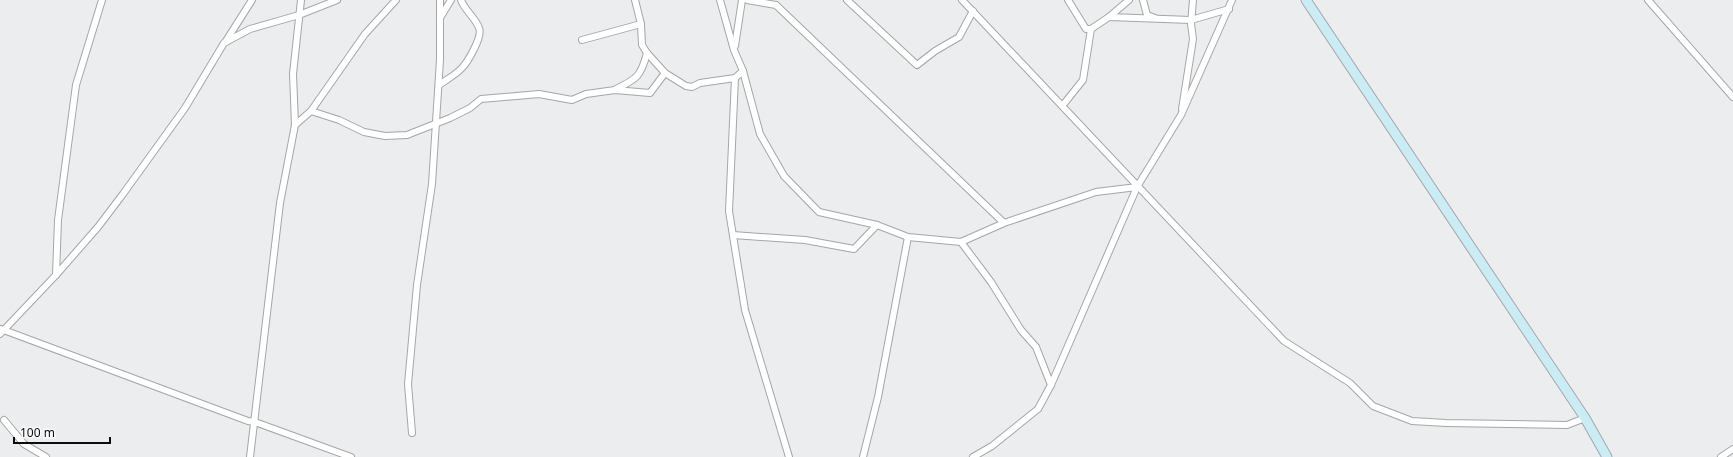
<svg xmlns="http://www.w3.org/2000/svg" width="1733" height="457" viewBox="0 0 1733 457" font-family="'Noto Sans',sans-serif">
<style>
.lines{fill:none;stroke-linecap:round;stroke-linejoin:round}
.street-casing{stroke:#a5a6a8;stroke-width:8}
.secondary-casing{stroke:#a5a6a8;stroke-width:11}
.street{stroke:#fff;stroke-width:6}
.secondary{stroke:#caedf5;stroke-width:9}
</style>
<rect width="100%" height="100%" fill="#ecedee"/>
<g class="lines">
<g class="street-casing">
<g id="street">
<polyline points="635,0 641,24 642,45 647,53 665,73 686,86 692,87 700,83 735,78"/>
<polyline points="720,0 734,50 743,71 760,134 784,176 819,212 877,225 908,237 961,242 1004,223 1096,192 1137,187"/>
<polyline points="747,0 776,5 1004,223"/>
<polyline points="847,0 917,65 935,51 959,37 973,11"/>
<polyline points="962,0 1284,341 1350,383 1373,406 1412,421 1446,423 1567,425 1585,418"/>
<polyline points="1068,0 1086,29 1091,29"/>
<polyline points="1143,0 1147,15 1155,18"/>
<polyline points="1648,0 1733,97"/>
<polyline points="1109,17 1191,20 1229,9"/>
<polyline points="440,18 451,0"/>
<polyline points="582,40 641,24"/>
<polyline points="226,41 252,0"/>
<polyline points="735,46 742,0"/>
<polyline points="743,71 735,78 729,211 745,310 789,457"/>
<path d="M439 85C446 80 455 75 461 69 468 62 483 36 479 28 475 17 465 11 461 0"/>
<path d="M616 89C637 79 641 76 647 53"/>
<polyline points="1063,105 1083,80 1091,29 1109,17 1129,0"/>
<polyline points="1182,109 1193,39 1191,24 1193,0"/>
<polyline points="311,111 339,120 364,132 385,136 407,135 450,118 470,108 481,99 539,94 572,100 586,94 615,90 650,93 665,73"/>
<polyline points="295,125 311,111 365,34 396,0"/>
<polyline points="733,235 805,240 854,249 877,225"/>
<polyline points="961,242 991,282 1021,330 1036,347 1051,385"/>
<polyline points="56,275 58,220 76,85 102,0"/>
<polyline points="1,329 248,421 255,422 351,457"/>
<polyline points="0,334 56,275 98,227 123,194 185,108 224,43 250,29 299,15 337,0"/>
<polyline points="4,420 24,444 46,457"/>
<polyline points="412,433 408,384 417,285 432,184 440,60 440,0"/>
<polyline points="250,457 280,203 295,125 293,74 301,0"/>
<polyline points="863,457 878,397 908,237"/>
<polyline points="973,457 992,446 1038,409 1051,385 1137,187 1181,115 1232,0"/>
<polyline points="1721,457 1733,449"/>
</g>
</g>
<g class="secondary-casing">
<polyline id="secondary" points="1306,0 1585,418 1607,457"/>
</g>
<use href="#street" class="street"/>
<use href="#secondary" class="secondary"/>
</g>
<path d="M14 437v6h96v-6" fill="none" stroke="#0d0d0e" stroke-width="2"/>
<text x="20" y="437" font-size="12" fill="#0d0d0e" stroke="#f9fafc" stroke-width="3" paint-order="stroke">100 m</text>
</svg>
